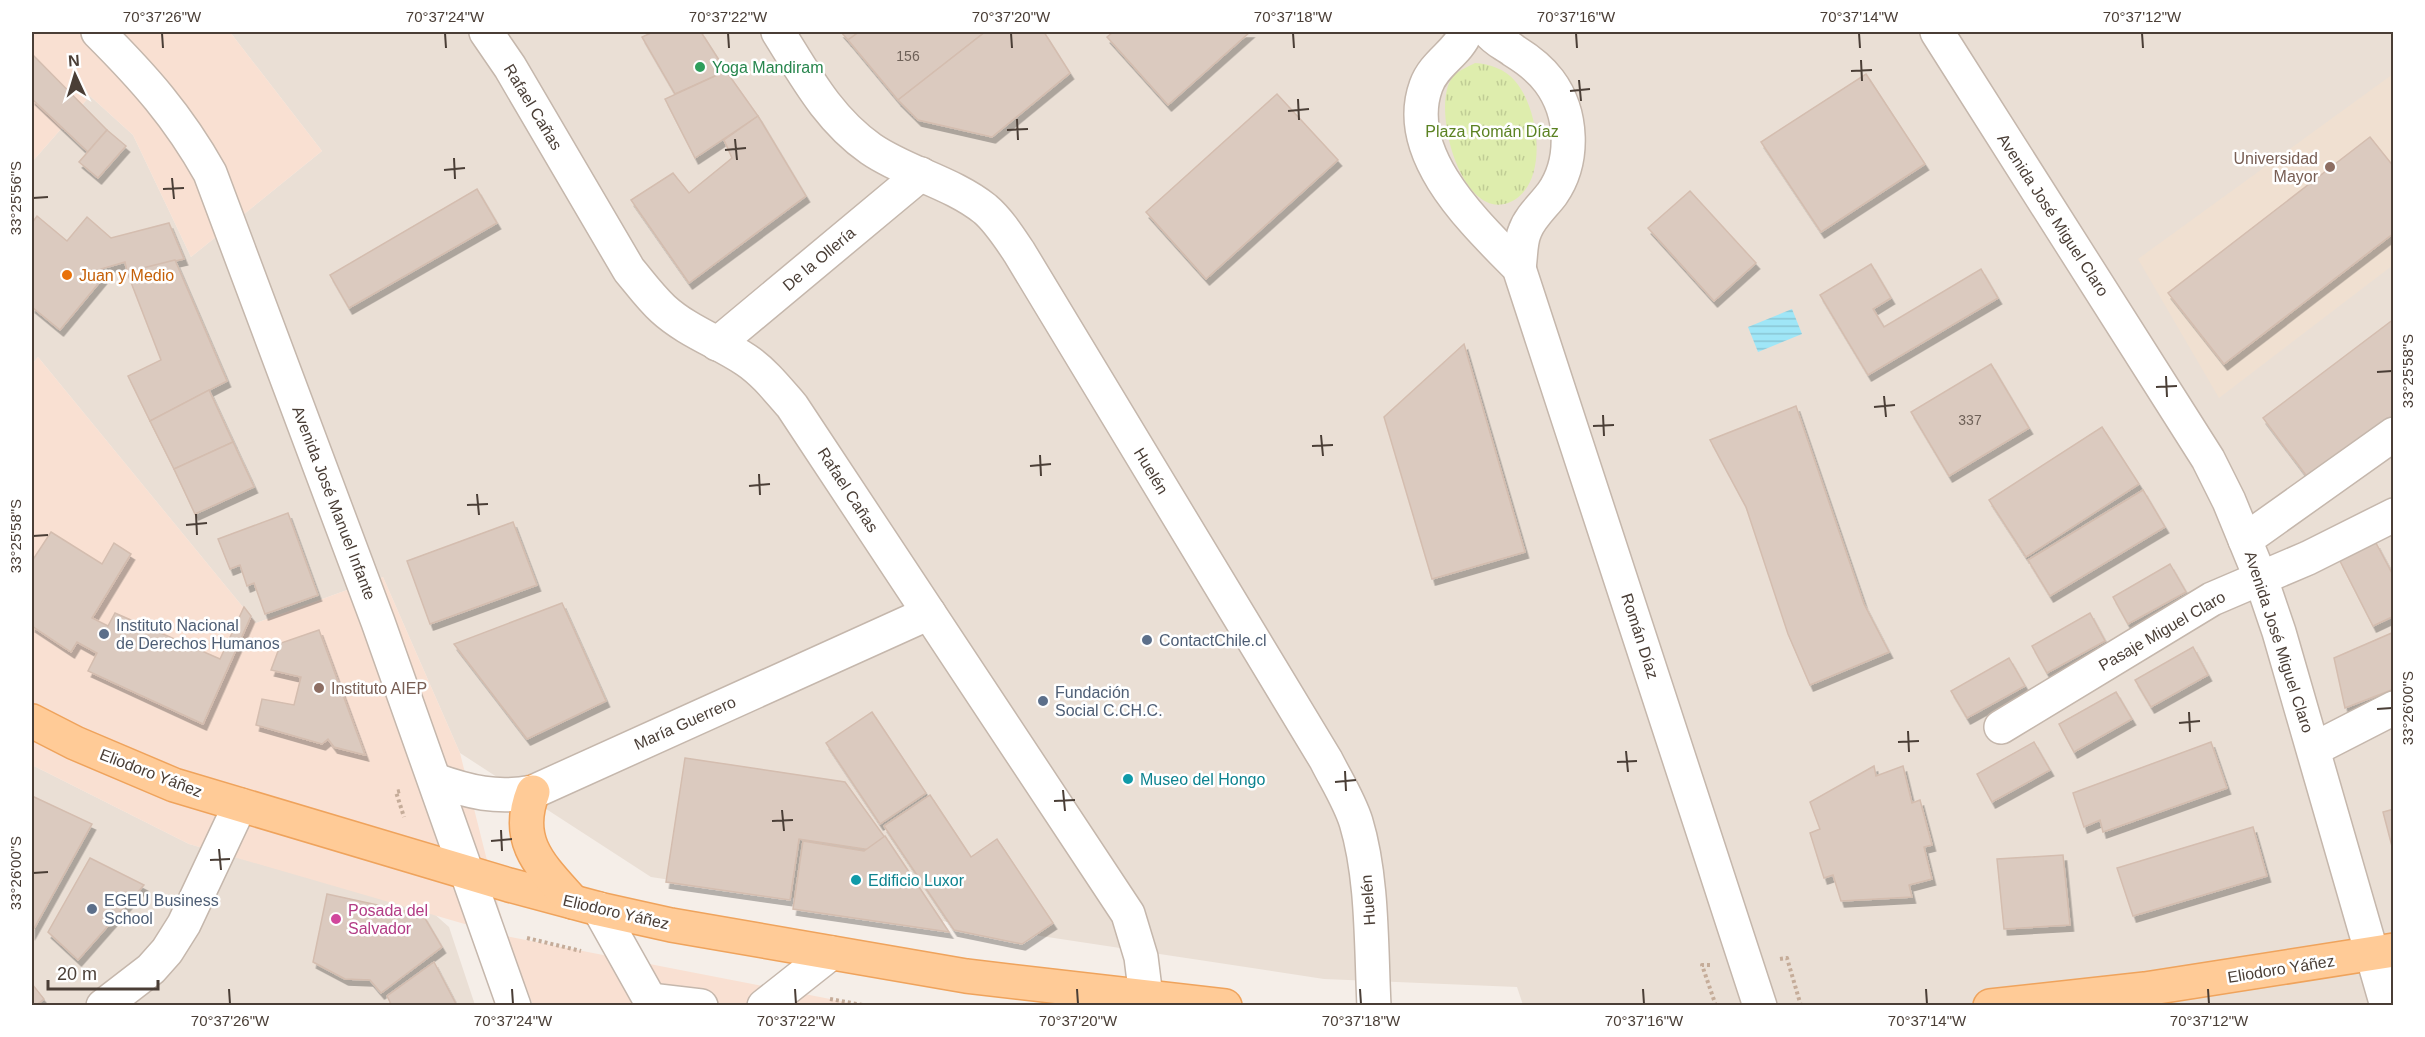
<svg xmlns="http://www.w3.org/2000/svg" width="2425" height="1037" viewBox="0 0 2425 1037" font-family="Helvetica,sans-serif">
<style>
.residential{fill:#eadfd5}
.commercial{fill:#f9e0d2}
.education{fill:#f0e0d1}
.park{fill:url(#park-tufts)}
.water{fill:url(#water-rules)}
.building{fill:#dbcabf;stroke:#d4bdaf;stroke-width:1.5;filter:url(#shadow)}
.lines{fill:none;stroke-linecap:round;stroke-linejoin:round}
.minor-casing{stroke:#c5b7ac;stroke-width:36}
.major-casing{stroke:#efa35c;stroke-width:36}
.path{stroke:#c5ac99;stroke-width:4;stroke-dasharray:3 3;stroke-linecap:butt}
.minor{stroke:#fff;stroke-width:33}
.major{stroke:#ffcb97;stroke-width:33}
.ticks{fill:none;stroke:#4a3e36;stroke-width:2}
.leisure-dot{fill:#2e9e5b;stroke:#fff;stroke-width:2}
.education-dot{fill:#8d6e63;stroke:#fff;stroke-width:2}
.food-dot{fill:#e8710a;stroke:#fff;stroke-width:2}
.service-dot{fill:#5c6f8a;stroke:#fff;stroke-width:2}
.culture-dot{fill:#0f9aa8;stroke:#fff;stroke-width:2}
.hotel-dot{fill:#d1479c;stroke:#fff;stroke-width:2}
.labels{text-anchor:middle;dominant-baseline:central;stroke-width:5;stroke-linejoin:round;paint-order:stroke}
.number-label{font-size:14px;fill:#6e6158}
.leisure-label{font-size:16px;fill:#27864d;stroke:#fff;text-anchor:start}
.street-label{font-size:16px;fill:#4a3e36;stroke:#fff}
.park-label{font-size:16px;fill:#5b8222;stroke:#fff}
.education-label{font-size:16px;fill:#785e54;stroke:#fff;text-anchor:end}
.food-label{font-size:16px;fill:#c56008;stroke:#fff;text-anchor:start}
.service-label{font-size:16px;fill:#4e5e75;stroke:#fff;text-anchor:start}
.culture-label{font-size:16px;fill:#0d838f;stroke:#fff;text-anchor:start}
.hotel-label{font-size:16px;fill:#b23c85;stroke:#fff;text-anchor:start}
.neatline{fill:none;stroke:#4a3e36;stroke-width:2}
.ticks-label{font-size:15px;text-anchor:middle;fill:#4a3e36}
</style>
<defs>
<pattern id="park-tufts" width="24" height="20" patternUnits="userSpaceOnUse" patternTransform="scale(1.5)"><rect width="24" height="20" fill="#deedad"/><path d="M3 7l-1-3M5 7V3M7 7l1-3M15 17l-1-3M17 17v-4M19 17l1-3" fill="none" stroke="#c0cc95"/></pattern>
<pattern id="water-rules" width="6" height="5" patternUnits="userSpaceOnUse" patternTransform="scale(1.5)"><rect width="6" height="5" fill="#9fe6f7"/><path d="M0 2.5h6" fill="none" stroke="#8ac6d4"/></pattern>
<filter id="shadow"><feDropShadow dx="3.5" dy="6" stdDeviation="0" flood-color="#0004"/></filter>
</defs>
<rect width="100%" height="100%" fill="#f5eee8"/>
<g class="residential">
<polygon points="230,32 2393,32 2393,1005 1523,1005 1517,987 1324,979 651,877 460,753 383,577 256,623 38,357 32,364 32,162 90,96 133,135 191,257 322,151"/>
<polygon points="32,765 189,844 432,912 449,927 475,1005 32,1005"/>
</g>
<g class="commercial">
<polygon points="32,32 230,32 322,151 191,257 133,135 90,96 32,162"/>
<polygon points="38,357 256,623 383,577 460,753 506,936 861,1005 533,1005 506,936 189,844 32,765 32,364"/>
</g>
<polygon class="education" points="2393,74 2393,265 2219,398 2138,259"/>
<path class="park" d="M1475 63C1490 64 1505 69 1515 81 1540 109 1550 187 1508 203 1460 220 1431 106 1452 78 1456 71 1468 67 1475 63Z"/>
<polygon class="water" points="1792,309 1802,334 1758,352 1748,327"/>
<g class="building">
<polygon points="653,32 701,32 726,71 675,94 642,37"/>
<polygon points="841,32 859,32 848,40"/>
<polygon points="859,32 985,32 898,100 848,40"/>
<polygon points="985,32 1044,32 1070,73 992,137 918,120 898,100"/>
<polygon points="1113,32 1250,32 1168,105 1107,37"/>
<polygon points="32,54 107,130 88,152 32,99"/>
<polygon points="726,71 758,116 695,158 665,99"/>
<polygon points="1866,74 1925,164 1821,232 1761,142"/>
<polygon points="1277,94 1338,160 1206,279 1146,212"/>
<polygon points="758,116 806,196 689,283 631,200 673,173 689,193 732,158 724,140"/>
<polygon points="107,130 126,146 98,178 79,162"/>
<polygon points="2370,137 2394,167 2394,233 2224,364 2168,293"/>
<polygon points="477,189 497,223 349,308 330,275"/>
<polygon points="1690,191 1756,263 1714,301 1648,228"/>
<polygon points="37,216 67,241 87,217 111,238 169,223 184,259 127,272 125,262 101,269 103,278 60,330 32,307 32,223"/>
<polygon points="175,260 227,381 150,421 128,376 161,360 127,272"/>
<polygon points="1871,264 1891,298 1873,309 1884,327 1981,269 1998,298 1868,375 1820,295"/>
<polygon points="2394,319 2394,421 2312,483 2263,418"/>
<polygon points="1464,344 1525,552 1432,579 1384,417"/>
<polygon points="1991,364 2029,428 1949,476 1911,412"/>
<polygon points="209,390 233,442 174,469 150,421"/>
<polygon points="1796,406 1864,604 1889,652 1810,685 1788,634 1746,507 1710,440"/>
<polygon points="2102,427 2139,484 2026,557 1989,500"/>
<polygon points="233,442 254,487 195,514 174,469"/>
<polygon points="2143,490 2165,527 2050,596 2028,560"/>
<polygon points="288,513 318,595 265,614 254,583 247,586 240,565 230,569 218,539"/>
<polygon points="513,522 537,585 430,624 407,561"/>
<polygon points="51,532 102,564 114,543 131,554 92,618 108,626 115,613 220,659 244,607 251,616 203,724 88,671 97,653 77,642 71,652 32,626 32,561"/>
<polygon points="2376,543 2394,577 2394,616 2373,626 2340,561"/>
<polygon points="2170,564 2186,592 2128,624 2113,597"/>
<polygon points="562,603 606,701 527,739 454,644"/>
<polygon points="2090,613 2105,641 2047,673 2032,646"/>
<polygon points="319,630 365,755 334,747 328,739 322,744 256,725 262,699 294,705 301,677 271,670 281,643"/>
<polygon points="2394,632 2394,689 2345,708 2334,658"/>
<polygon points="2193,647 2208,675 2151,707 2135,680"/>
<polygon points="2009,658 2025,686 1967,718 1951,691"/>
<polygon points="2116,692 2132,719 2074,752 2059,724"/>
<polygon points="872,712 926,793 880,824 826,743"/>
<polygon points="2034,742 2050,770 1992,802 1977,774"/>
<polygon points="2211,742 2227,788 2103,832 2100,820 2084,827 2073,793"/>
<polygon points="685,758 845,782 886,839 871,850 799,839 790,900 666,882"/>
<polygon points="1874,766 1876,776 1903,766 1912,803 1920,800 1932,845 1924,847 1932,879 1909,885 1912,897 1841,901 1833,875 1824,878 1810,833 1820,829 1810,802"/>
<polygon points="930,795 971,857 997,839 1053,923 1022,944 954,930 884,826"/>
<polygon points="32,796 92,824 32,932"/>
<polygon points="2394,809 2394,854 2383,812"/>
<polygon points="2253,827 2267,876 2133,916 2117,868"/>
<polygon points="885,836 949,932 793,909 803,841 864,851"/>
<polygon points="2063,855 2070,925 2004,929 1997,859"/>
<polygon points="90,858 144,885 78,960 48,932"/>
<polygon points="327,894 423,915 442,947 381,993 370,980 345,979 313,962"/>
<polygon points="434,962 457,1006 392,1006 387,996"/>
<polygon points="32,984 44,999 35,1006 32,1006"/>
</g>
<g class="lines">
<g class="minor-casing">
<g id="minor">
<path d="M98 32C144 78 178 116 210 173L378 622 514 1006"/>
<path d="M486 32 510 67 629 270C640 283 650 297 663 309 687 331 719 342 746 360 764 372 778 390 792 406L1128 914 1141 957 1146 997"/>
<path d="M778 32C805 75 828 119 871 149 906 173 951 182 985 209 998 220 1009 237 1019 252L1326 760C1336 780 1349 800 1356 822 1373 878 1371 947 1374 1006"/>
<path d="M1466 32C1458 53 1434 63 1426 86 1401 155 1476 224 1519 268L1760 1006"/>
<path d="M1489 32C1496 41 1505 44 1514 51 1527 59 1540 69 1549 81 1573 113 1575 161 1552 194 1543 206 1530 217 1525 231 1520 242 1521 257 1519 268"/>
<polyline points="1937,32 2208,459 2229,501 2261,579 2279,632 2387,1006"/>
<polyline points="717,344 921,174"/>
<polyline points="2245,540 2394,434"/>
<polyline points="2001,727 2212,599 2308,558 2394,515"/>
<polyline points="2314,749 2394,708"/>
<path d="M435 780C469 792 497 799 533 792L929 613"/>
<polyline points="599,909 650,1000"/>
<polyline points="103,1006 151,969 167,951 184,924 240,805"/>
<polyline points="650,1006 650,1000 701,1006"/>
<polyline points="764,1006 831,953"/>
</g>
</g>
<g class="major-casing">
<g id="major">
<polyline points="32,721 75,743 174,785 509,885 599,909 671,925 966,976 1225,1006"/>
<path d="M533 792C513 842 542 867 573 902"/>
<polyline points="1990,1006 2145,989 2394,950"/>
</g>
</g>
<g class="path">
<polyline points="400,791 396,792 404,817"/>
<polyline points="527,938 581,951"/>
<polyline points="1780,959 1787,958 1801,1006"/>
<polyline points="1710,965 1702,965 1716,1006"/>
<polyline points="830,999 868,1006"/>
</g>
<use href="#minor" class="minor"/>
<use href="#major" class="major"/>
</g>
<path class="ticks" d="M162 33 163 48M445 33 446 48M728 33 729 48M1011 33 1012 48M1293 33 1294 48M1576 33 1577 48M1859 33 1860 48M2142 33 2143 48M1861 60 1862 81M1851 71 1872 70M1579 80 1581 101M1570 91 1590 89M1298 99 1299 120M1288 111 1309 109M1017 119 1018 140M1007 130 1028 129M735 139 737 160M725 150 746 148M454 158 455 179M444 170 465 168M172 178 174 199M163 189 184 188M33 198 48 197M2377 372 2392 371M2166 376 2167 397M2156 387 2177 386M1884 396 1886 417M1874 407 1895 405M1603 415 1604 436M1593 426 1614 425M1321 435 1323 456M1312 446 1333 445M1040 455 1041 476M1030 466 1051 464M759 474 760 495M749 486 770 484M477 494 479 515M467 505 488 504M196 514 197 535M186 525 207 523M33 536 48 535M2377 709 2392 708M2189 712 2190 732M2179 723 2200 721M1908 731 1909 752M1898 742 1919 741M1626 751 1628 772M1617 762 1637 761M1345 771 1346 791M1335 782 1356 780M1063 790 1065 811M1054 801 1075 800M782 810 784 831M772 821 793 820M501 830 502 851M491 841 512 839M219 849 221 870M210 860 230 859M33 873 48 872M229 989 230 1004M512 989 513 1004M795 989 796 1004M1077 989 1078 1004M1360 989 1361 1004M1643 989 1644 1004M1926 989 1927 1004M2208 989 2209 1004"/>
<circle class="leisure-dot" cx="700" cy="67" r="6"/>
<g class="education-dot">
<circle cx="2330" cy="167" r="6"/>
<circle cx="319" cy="688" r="6"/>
</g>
<circle class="food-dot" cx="67" cy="275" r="6"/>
<g class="service-dot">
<circle cx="104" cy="634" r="6"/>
<circle cx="1147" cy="640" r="6"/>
<circle cx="1043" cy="701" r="6"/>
<circle cx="92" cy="909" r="6"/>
</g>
<g class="culture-dot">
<circle cx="1128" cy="779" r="6"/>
<circle cx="856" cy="880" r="6"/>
</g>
<circle class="hotel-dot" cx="336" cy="919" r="6"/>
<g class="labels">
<g class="number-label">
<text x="908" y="56">156</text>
<text x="1970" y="420">337</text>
</g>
<g class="leisure-label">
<text x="712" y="67">Yoga Mandiram</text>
</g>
<g class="street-label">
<text transform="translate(533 107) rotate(59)">Rafael Cañas</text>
<text transform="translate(2053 215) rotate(57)">Avenida José Miguel Claro</text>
<text transform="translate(819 259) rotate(-40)">De la Ollería</text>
<text transform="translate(1151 471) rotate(59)">Huelén</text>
<text transform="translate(848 490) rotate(57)">Rafael Cañas</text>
<text transform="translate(334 503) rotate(69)">Avenida José Manuel Infante</text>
<text transform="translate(2162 631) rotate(-30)">Pasaje Miguel Claro</text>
<text transform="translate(1640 636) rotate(72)">Román Díaz</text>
<text transform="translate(2279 642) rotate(72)">Avenida José Miguel Claro</text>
<text transform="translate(685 723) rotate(-24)">María Guerrero</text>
<text transform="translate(151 773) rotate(21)">Eliodoro Yáñez</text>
<text transform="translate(1368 900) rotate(-94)">Huelén</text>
<text transform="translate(616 912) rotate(13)">Eliodoro Yáñez</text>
<text transform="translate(2281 969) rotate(-9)">Eliodoro Yáñez</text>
</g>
<g class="park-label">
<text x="1492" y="131">Plaza Román Díaz</text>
</g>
<g class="education-label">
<text x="2318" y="158">Universidad<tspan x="2318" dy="18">Mayor</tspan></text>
<text x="331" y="688" text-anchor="start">Instituto AIEP</text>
</g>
<g class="food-label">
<text x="79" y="275">Juan y Medio</text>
</g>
<g class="service-label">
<text x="116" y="625">Instituto Nacional<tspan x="116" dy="18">de Derechos Humanos</tspan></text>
<text x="1159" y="640">ContactChile.cl</text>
<text x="1055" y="692">Fundación<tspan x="1055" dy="18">Social C.CH.C.</tspan></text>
<text x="104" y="900">EGEU Business<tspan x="104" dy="18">School</tspan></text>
</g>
<g class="culture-label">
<text x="1140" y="779">Museo del Hongo</text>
<text x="868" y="880">Edificio Luxor</text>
</g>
<g class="hotel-label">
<text x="348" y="910">Posada del<tspan x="348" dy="18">Salvador</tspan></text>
</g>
</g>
<rect width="2425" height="1037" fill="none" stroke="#ffffff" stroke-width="66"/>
<g transform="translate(75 75) rotate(356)" stroke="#ffffff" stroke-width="4.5" paint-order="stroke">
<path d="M0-4.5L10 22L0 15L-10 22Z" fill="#4a3e36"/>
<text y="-9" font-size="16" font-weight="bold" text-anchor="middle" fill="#4a3e36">N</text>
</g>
<path d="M48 980v9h110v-9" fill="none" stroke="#4a3e36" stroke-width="3"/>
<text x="57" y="980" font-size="18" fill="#4a3e36" stroke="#ffffff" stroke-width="4.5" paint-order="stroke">20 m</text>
<rect x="33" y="33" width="2359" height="971" class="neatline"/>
<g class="ticks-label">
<text x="162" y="22">70°37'26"W</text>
<text x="445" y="22">70°37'24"W</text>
<text x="728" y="22">70°37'22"W</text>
<text x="1011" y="22">70°37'20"W</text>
<text x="1293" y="22">70°37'18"W</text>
<text x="1576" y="22">70°37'16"W</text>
<text x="1859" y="22">70°37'14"W</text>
<text x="2142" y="22">70°37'12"W</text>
<text transform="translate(16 198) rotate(-90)" y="5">33°25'56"S</text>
<text transform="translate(2408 371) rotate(-90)" y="5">33°25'58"S</text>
<text transform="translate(16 536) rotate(-90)" y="5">33°25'58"S</text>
<text transform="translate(2408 708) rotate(-90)" y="5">33°26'00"S</text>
<text transform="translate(16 873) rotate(-90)" y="5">33°26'00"S</text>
<text x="230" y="1026">70°37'26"W</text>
<text x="513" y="1026">70°37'24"W</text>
<text x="796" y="1026">70°37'22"W</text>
<text x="1078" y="1026">70°37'20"W</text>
<text x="1361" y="1026">70°37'18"W</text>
<text x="1644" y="1026">70°37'16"W</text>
<text x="1927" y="1026">70°37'14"W</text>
<text x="2209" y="1026">70°37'12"W</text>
</g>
</svg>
